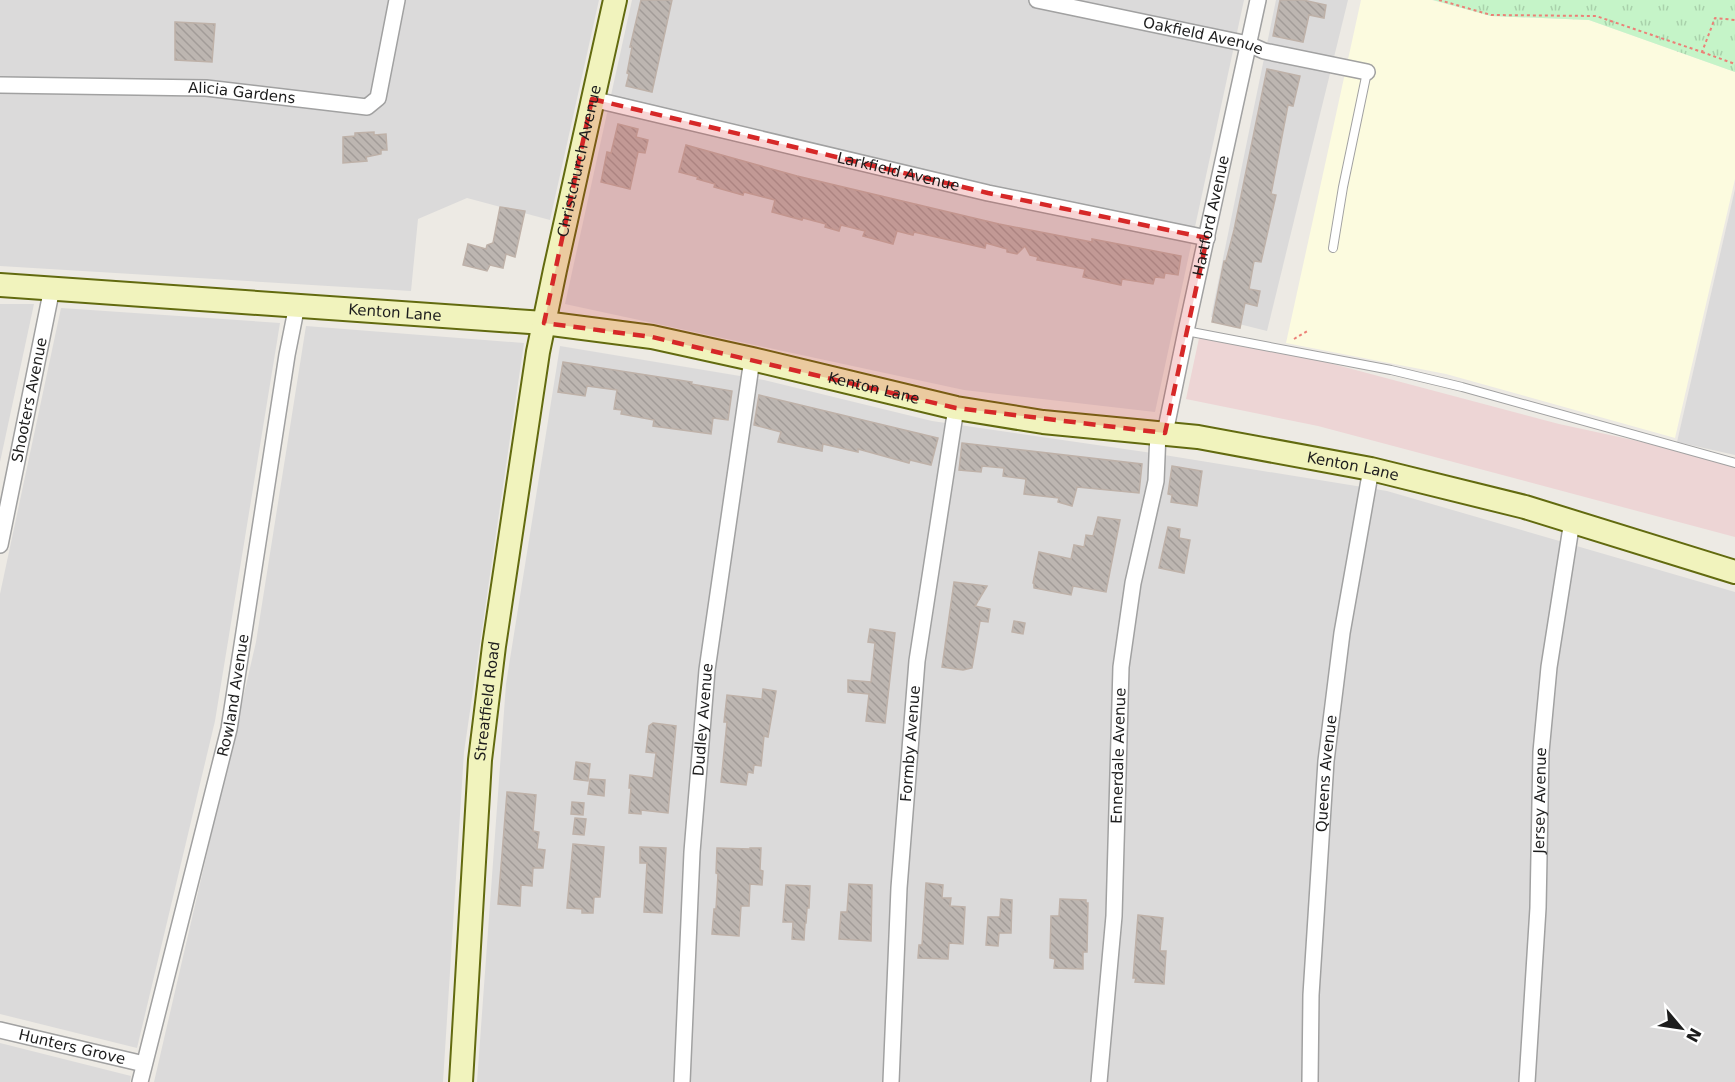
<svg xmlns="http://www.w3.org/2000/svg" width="1735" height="1082" viewBox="0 0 1735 1082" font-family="'DejaVu Sans',sans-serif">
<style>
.residential{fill:#dbdada}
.commercial{fill:#edd5d5}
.education{fill:#fcfbdf}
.park{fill:url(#park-tufts)}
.building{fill:url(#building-back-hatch);stroke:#beb1a8;stroke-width:1.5}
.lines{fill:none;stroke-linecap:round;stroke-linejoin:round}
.lane-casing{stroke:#a1a1a1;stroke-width:10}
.street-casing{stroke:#a1a1a1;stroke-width:18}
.secondary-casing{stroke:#626a0f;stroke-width:26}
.path{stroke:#ec8077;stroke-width:2;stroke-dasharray:3 3;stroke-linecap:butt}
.lane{stroke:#fff;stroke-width:8}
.street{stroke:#fff;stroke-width:15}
.secondary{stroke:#f1f3bd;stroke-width:22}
.marked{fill:#d62828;fill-opacity:0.2;stroke:#d62828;stroke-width:4.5;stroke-dasharray:12 8;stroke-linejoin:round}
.labels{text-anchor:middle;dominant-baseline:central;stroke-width:5;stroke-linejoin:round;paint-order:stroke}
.street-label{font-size:15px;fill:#1d1d1d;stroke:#fff}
</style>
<defs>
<pattern id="park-tufts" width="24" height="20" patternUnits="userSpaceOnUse" patternTransform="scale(1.5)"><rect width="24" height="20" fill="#c5f4c8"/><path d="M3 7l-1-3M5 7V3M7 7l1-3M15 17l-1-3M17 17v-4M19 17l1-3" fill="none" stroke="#a9d1ab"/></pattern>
<pattern id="building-back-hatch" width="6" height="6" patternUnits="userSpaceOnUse" patternTransform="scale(1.5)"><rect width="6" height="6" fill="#bdb6b1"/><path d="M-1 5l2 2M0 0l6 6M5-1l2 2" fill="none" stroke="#a29c98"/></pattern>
</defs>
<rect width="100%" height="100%" fill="#edeae4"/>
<g class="residential">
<polygon points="0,0 599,0 550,220 467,198 418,219 411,291 0,266"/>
<polygon points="632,0 1244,0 1155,412 964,390 565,304"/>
<polygon points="1276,0 1348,0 1267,331 1211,317"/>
<polygon points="1735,189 1735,455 1677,442"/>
<polygon points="0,304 34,304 0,462"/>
<polygon points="61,308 280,323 215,721 137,1048 0,1014 0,594"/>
<polygon points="306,326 524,343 464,752 443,1082 154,1082 256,642"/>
<polygon points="560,346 764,380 932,421 1152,453 1387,491 1735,592 1735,1082 477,1082 506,684"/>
<polygon points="0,1043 131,1076 130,1082 0,1082"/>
</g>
<polygon class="commercial" points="1201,329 1559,424 1735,462 1735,537 1318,426 1186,399"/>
<polygon class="education" points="1361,0 1432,0 1491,16 1589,20 1735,72 1735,179 1675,438 1446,374 1286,343"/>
<polygon class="park" points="1433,0 1735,0 1735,72 1589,20 1491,16"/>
<g class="building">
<polygon points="641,0 672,0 652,92 626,86 629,74 627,73 632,47 630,47"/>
<polygon points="1280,0 1303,0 1326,5 1324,18 1309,15 1303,42 1273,36"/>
<polygon points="175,22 215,24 212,62 175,60"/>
<polygon points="1267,69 1300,76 1293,106 1288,105 1271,194 1276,195 1261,262 1254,261 1249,289 1260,291 1257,306 1245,303 1240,328 1212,322 1224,261 1226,261 1234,230"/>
<polygon points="618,124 638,129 636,137 648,140 645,153 638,152 630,189 601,182 607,152 611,153"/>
<polygon points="374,132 374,135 386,134 387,150 381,150 381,154 366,157 367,161 343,163 343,137 355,136 355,133"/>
<polygon points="686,145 797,176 999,224 1092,242 1092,239 1181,256 1178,275 1165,273 1164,278 1155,277 1153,284 1122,279 1121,285 1083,277 1085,269 1037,260 1038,257 1030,255 1025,246 1017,254 1007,252 1007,249 986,243 985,248 914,232 913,235 897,231 893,244 863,236 865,231 841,225 839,231 825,227 826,224 803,218 802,220 772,212 775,200 744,192 743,195 714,187 715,184 697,179 698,177 679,172"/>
<polygon points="500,207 525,211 515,257 506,254 503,268 490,265 487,271 463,265 468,244 486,249 487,245 493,243"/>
<polygon points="563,362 692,382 691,384 732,391 728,420 713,418 711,434 653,426 654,420 621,414 622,410 614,409 617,390 587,386 585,396 558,392"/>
<polygon points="759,395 938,438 931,465 910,460 909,463 858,449 858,452 823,444 822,451 778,442 781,432 754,425"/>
<polygon points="962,443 1142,464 1139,493 1077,487 1072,506 1058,502 1059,498 1024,494 1026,479 1003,476 1004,468 982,466 981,472 959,470"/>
<polygon points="1172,466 1202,471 1197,506 1171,502 1172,495 1168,494"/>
<polygon points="1098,517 1120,520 1106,592 1073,586 1071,595 1034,588 1034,584 1033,583 1039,552 1071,559 1074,545 1084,547 1086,535 1093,536"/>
<polygon points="1168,527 1180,529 1179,538 1190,540 1184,573 1159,568"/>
<polygon points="954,582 987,586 975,606 990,609 988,622 980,621 972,668 963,670 942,667"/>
<polygon points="1014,621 1025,623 1023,634 1012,632"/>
<polygon points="870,629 895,633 885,723 866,721 869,694 848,692 848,680 871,682 875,643 868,642"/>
<polygon points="763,689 776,691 768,737 764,736 761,766 754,765 753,773 748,772 746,785 721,782 727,722 724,722 727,695 762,699"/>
<polygon points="653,723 676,726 668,813 641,810 641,814 629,813 631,788 629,788 630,775 653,778 656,753 646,752 649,726"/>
<polygon points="576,762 590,764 588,781 574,779"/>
<polygon points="590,779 605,780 604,796 588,794"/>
<polygon points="507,792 536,795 533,831 539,832 537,849 545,850 543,868 533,868 532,886 521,885 520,906 498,904"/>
<polygon points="572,802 584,803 583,815 571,814"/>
<polygon points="575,818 586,819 584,835 573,834"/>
<polygon points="573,844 604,847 600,897 594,897 593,913 582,913 582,909 567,908"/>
<polygon points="640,847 666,848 662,913 644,912 647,863 640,863"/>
<polygon points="717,848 750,849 750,848 761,848 760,870 763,871 762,885 750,884 749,906 741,906 739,936 712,934 714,909 716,909 717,892 718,874 716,873"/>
<polygon points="926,883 943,885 942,898 951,898 950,906 965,907 963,944 949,943 948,959 918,958 919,945 922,945"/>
<polygon points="849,884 872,885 871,941 839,939 841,912 847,912"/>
<polygon points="786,885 810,886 809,908 807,908 806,923 805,923 804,940 792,939 793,922 783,922"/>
<polygon points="1001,899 1012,900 1011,933 999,933 998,946 986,945 988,917 1000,917"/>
<polygon points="1060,899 1086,900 1086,903 1088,903 1087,952 1083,952 1083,969 1054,968 1055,959 1050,958 1051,916 1059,916"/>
<polygon points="1138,915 1163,918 1160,951 1166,951 1164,984 1135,982 1136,978 1133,978"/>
</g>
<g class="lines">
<g class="lane-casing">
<g id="lane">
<polyline points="1333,248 1343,187 1367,72"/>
<polyline points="1186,331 1391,370 1462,387 1735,463"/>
</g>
</g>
<g class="street-casing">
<g id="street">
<path id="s1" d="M1037 0 1248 44 1264 51 1367 72"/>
<path id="s2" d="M0 85 206 88 367 107 378 98 397 0"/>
<path id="s3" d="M592 99 988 193 1207 238"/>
<path id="s4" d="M1165 433 1186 331 1258 0"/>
<path id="s5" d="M0 545 52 288"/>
<path id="s6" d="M0 1030 144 1064"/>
<path id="s7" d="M140 1082 229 729 287 355 297 305"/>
<path id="s8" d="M682 1082 692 852 707 670 752 359"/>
<path id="s9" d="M891 1082 899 888 917 661 956 408"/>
<path id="s10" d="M1099 1082 1114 916 1121 667 1133 583 1156 481 1158 432"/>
<path id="s11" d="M1310 1082 1311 995 1326 761 1342 633 1371 469"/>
<path id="s12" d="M1527 1082 1538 908 1541 752 1549 667 1572 521"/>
</g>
</g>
<g class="secondary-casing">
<g id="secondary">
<path id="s13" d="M0 285 544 323 652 337 752 359 956 408 1043 422 1198 437 1371 469 1525 507 1735 572"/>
<path id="s14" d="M461 1082 480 760 494 646 538 352 555 270 615 0"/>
</g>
</g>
<g class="path">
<polyline points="1439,0 1491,15 1596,16 1702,52 1715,18 1735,20"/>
<polyline points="1702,52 1735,64"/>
<polyline points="1294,339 1309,330"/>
</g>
<use href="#lane" class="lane"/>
<use href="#street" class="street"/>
<use href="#secondary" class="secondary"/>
</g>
<path class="marked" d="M592 99 988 193 1207 238 1165 433 956 408 652 337 544 323Z"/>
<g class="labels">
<g class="street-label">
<text stroke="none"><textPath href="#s1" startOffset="170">Oakfield Avenue</textPath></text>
<text stroke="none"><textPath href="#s2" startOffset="242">Alicia Gardens</textPath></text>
<text stroke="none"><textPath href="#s14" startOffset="930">Christchurch Avenue</textPath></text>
<text stroke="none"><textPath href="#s3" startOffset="315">Larkfield Avenue</textPath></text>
<text stroke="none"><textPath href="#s4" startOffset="222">Hartford Avenue</textPath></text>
<text stroke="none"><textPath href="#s13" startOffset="396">Kenton Lane</textPath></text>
<text stroke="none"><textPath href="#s13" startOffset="882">Kenton Lane</textPath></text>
<text stroke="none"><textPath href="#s5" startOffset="148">Shooters Avenue</textPath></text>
<text stroke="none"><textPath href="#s13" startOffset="1368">Kenton Lane</textPath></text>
<text stroke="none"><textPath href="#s7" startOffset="398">Rowland Avenue</textPath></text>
<text stroke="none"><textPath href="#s14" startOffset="382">Streatfield Road</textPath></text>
<text stroke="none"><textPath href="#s8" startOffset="363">Dudley Avenue</textPath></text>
<text stroke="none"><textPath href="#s9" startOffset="339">Formby Avenue</textPath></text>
<text stroke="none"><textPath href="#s10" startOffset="327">Ennerdale Avenue</textPath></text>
<text stroke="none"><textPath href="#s11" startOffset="309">Queens Avenue</textPath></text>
<text stroke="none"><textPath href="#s12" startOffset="282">Jersey Avenue</textPath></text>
<text stroke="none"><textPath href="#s6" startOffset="74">Hunters Grove</textPath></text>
</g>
</g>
<g transform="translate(1681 1028) rotate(119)" stroke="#ffffff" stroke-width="4.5" paint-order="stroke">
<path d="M0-4.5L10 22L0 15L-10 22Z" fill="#1d1d1d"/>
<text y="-9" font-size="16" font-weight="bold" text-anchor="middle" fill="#1d1d1d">N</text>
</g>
</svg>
